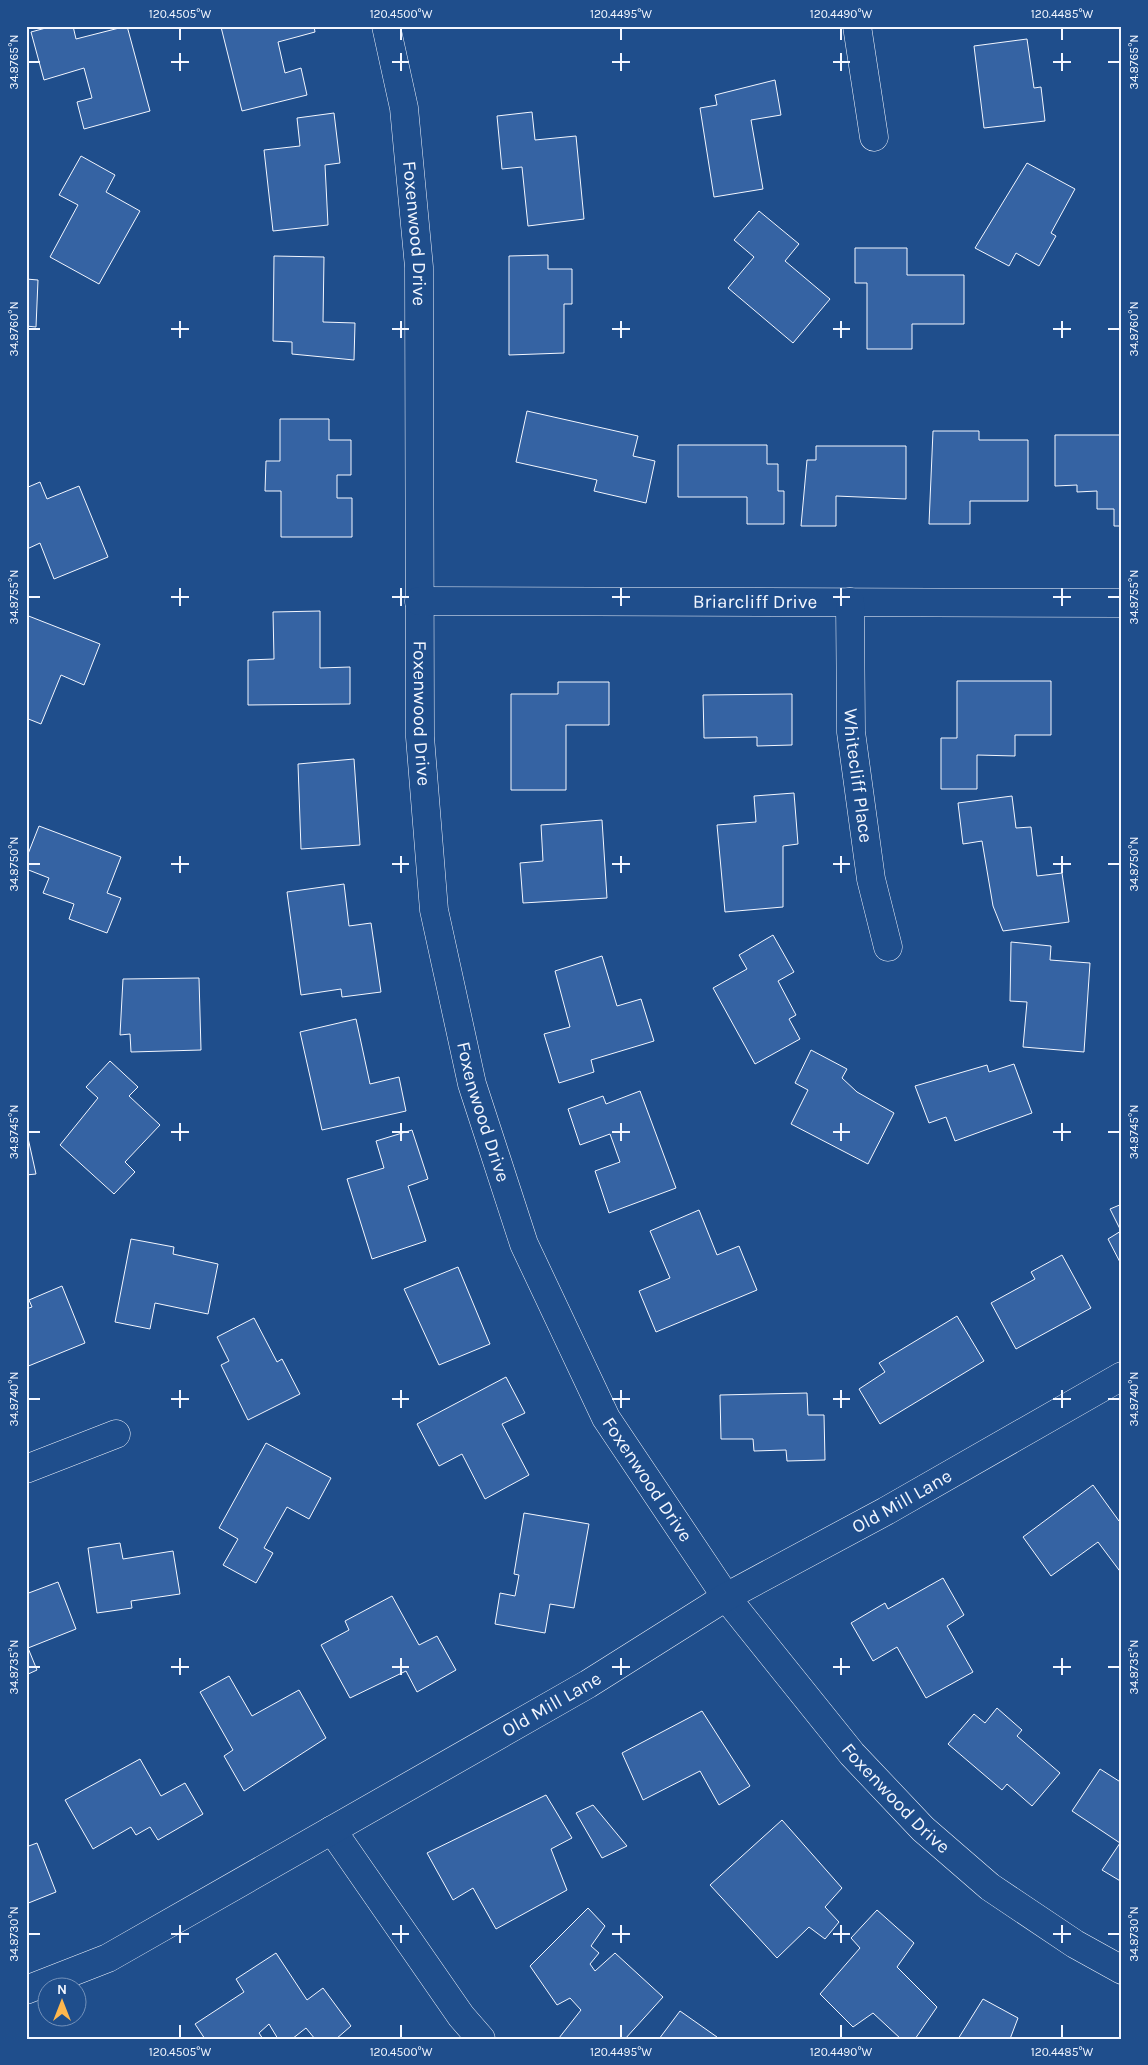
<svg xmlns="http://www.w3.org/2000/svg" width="1148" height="2065" viewBox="0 0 1148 2065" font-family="Karla,sans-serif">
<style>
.building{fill:#3563a3;stroke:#f2f6ff}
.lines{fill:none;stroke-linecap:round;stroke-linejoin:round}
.minor-casing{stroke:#f2f6ff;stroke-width:29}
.minor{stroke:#1f4e8c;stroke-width:28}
.ticks{fill:none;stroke:#f2f6ff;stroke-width:2}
.labels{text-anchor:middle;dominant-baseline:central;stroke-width:4;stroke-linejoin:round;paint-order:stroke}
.street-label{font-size:19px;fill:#f2f6ff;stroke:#1f4e8c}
.neatline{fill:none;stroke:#f2f6ff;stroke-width:2}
.ticks-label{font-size:12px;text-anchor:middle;fill:#f2f6ff}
</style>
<rect width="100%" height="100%" fill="#1f4e8c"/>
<g class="building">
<polygon points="53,26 73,26 76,39 127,26 150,111 84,129 77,102 92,98 84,68 44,80 31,32"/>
<polygon points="314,26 315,32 278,42 285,73 301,68 307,95 242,111 221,27"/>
<polygon points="1027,39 1034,88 1041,87 1045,121 984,128 974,46"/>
<polygon points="775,80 781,115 751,120 763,189 714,197 700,108 717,105 715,95"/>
<polygon points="532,112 535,140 576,136 584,219 528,226 522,167 502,169 497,116"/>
<polygon points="334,113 340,163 325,165 328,225 273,231 264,150 300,146 297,118"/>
<polygon points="81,156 115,175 106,192 140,211 99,284 50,257 78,205 59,195"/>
<polygon points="1027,163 1075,189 1051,233 1056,236 1039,266 1016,253 1009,266 975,248"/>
<polygon points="759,211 799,244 785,261 830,299 793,343 728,288 754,257 734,240"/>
<polygon points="855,248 907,248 907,275 964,275 964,324 912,324 912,349 867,349 867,283 855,283"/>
<polygon points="548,255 548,269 572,269 572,304 564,304 564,353 509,355 509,256"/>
<polygon points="274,256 324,257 323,322 355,323 354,360 292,354 292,342 273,341"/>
<polygon points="26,279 38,280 36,327 26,326"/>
<polygon points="527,411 638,436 633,456 655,461 646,503 594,491 597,480 516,462"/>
<polygon points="280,419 329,419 329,440 351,440 351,475 337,475 337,498 352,498 352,537 281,537 281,491 265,491 266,461 280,461"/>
<polygon points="933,431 979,431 979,440 1028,440 1028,501 970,501 970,524 929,524"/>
<polygon points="1055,435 1122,435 1122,526 1114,526 1114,509 1097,509 1097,491 1077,492 1077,485 1055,486"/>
<polygon points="678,445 767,445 767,464 778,464 778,491 784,491 784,524 747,524 747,497 678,497"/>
<polygon points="816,446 906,446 906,499 836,496 836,526 801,526 807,460 816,460"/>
<polygon points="40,482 47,499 79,486 108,557 54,579 40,543 27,549 26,488"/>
<polygon points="320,611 320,668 350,667 350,704 248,705 248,660 274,659 273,612"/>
<polygon points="26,615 100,644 84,685 61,675 41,724 26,718"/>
<polygon points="957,681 1051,681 1051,735 1015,735 1015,756 977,755 977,789 941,789 941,738 957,738"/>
<polygon points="558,682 609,682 609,725 566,725 566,790 511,790 511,694 558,694"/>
<polygon points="792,694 792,745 757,746 757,737 704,738 703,695"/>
<polygon points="354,759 360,845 301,849 298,764"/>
<polygon points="794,793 798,844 783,846 783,907 725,912 717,825 756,822 754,796"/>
<polygon points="1012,796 1016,828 1031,827 1037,876 1062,873 1069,922 1003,931 993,906 982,841 963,844 958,803"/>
<polygon points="602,820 607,898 523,903 520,863 543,861 541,825"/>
<polygon points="39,826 121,857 107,893 121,898 107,933 69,919 74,904 43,893 49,878 26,869 26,859"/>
<polygon points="344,884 349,926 371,923 381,992 342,997 341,989 301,995 287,892"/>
<polygon points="773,935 794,972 778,981 796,1015 789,1019 800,1039 755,1064 713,988 747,969 739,955"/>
<polygon points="1011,942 1051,946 1050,960 1090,963 1084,1052 1023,1047 1027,1002 1010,1001"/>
<polygon points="602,956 617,1006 641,999 654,1041 591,1060 594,1072 559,1083 544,1034 570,1027 555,971"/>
<polygon points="199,978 201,1050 131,1052 130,1034 120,1035 123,979"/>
<polygon points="356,1019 370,1084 399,1077 406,1111 322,1130 300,1032"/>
<polygon points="811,1050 847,1069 842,1078 857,1092 894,1113 868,1164 791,1124 808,1090 795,1083"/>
<polygon points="110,1061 138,1087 129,1096 160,1125 125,1162 135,1172 114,1194 60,1145 98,1098 86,1087"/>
<polygon points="1014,1064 1032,1113 955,1141 946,1117 929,1123 915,1086 987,1065 989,1072"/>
<polygon points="640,1091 676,1188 609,1213 595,1171 620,1162 610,1134 580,1145 568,1109 603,1096 606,1104"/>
<polygon points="26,1129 36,1174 26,1175"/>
<polygon points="412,1130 428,1179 408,1186 426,1241 372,1259 347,1179 384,1168 376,1141"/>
<polygon points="1122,1204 1122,1266 1108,1239 1121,1231 1110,1209"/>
<polygon points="699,1210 717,1255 739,1246 757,1290 656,1332 639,1291 670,1278 650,1231"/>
<polygon points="131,1239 174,1247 173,1254 218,1264 208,1314 155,1303 150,1329 115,1322"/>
<polygon points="1062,1255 1091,1308 1016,1349 991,1303 1035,1279 1031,1272"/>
<polygon points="458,1267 490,1344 439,1365 404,1289"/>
<polygon points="62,1286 85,1343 26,1367 26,1309 32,1307 29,1300"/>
<polygon points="957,1316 984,1361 880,1424 859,1389 885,1372 879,1363"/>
<polygon points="254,1318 277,1362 282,1359 300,1394 248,1420 221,1365 229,1361 217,1337"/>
<polygon points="506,1377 525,1413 502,1424 529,1475 485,1499 462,1454 439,1466 417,1424"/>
<polygon points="807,1393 808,1415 824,1415 825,1460 787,1461 786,1450 754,1451 753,1439 721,1439 720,1395"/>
<polygon points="266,1443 331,1478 309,1519 287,1507 264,1548 273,1553 256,1583 223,1565 238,1539 219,1528"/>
<polygon points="1093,1485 1119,1521 1122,1519 1122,1574 1098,1542 1051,1576 1023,1537"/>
<polygon points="524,1513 589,1524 574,1608 550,1604 545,1633 495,1624 500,1593 515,1596 519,1575 514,1574"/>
<polygon points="120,1543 123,1559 173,1551 180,1594 131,1601 132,1608 97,1613 88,1548"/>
<polygon points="943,1578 964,1615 947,1626 973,1672 926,1698 897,1647 873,1661 851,1623 885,1603 888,1609"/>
<polygon points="58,1582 76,1629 28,1648 37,1670 26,1675 26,1594"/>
<polygon points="392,1596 419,1645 437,1636 456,1670 417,1692 406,1671 350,1698 321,1645 349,1630 345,1621"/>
<polygon points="229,1676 252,1716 299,1690 326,1738 244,1791 224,1756 233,1750 200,1692"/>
<polygon points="997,1708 1022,1730 1017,1736 1060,1773 1032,1806 1007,1784 1002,1790 948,1744 974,1714 985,1723"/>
<polygon points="702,1711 750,1786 719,1805 700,1771 643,1800 622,1753"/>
<polygon points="140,1759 161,1796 185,1783 203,1814 158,1840 150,1827 136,1835 131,1827 93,1849 65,1800"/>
<polygon points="1100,1769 1122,1783 1122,1882 1102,1870 1120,1843 1072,1811"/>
<polygon points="546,1795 572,1838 551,1849 567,1890 496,1929 473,1888 453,1900 427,1853"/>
<polygon points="593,1805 627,1846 602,1858 576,1813"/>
<polygon points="782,1820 842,1888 825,1907 839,1922 825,1939 809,1927 777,1958 710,1885"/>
<polygon points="37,1843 56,1892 26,1904 26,1847"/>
<polygon points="588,1908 605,1926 591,1946 599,1953 590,1964 595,1971 615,1953 663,1997 625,2039 559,2038 581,2010 570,1998 557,2005 530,1966"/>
<polygon points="877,1910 914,1943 897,1967 937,2007 915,2039 901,2039 873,2013 853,2027 820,1994 860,1948 851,1938"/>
<polygon points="276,1953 307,2000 323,1988 351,2026 336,2039 315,2039 306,2028 292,2039 278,2039 269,2024 259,2033 263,2039 205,2039 195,2024 244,1992 236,1979"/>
<polygon points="983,1999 1018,2018 1010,2039 958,2039"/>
<polygon points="680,2011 717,2037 716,2039 659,2039"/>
</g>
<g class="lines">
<g class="minor-casing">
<g id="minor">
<path id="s1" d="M386 26 404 108 419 267 420 737 434 910 472 1084 524 1244 606 1418 726 1597 852 1754 923 1829 990 1887 1075 1944 1122 1970"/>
<polyline points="857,26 874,137"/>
<path id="s2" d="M419 601 1122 603"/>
<path id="s3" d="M850 602 851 732 871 879 888 947"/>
<polyline points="26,1469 116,1434"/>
<polyline points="332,1830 461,2016 481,2039"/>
<path id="s4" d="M26 1990 108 1958 588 1684 726 1597 886 1511 1122 1376"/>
</g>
</g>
<use href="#minor" class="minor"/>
</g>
<path class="ticks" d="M180 28V40M401 28V40M621 28V40M841 28V40M1062 28V40M180 53V71M401 53V71M621 53V71M841 53V71M1062 53V71M28 62H40M171 62H189M392 62H409M612 62H630M833 62H850M1053 62H1071M1108 62H1120M180 321V338M401 321V338M621 321V338M841 321V338M1062 321V338M28 329H40M171 329H189M392 329H409M612 329H630M833 329H850M1053 329H1071M1108 329H1120M180 588V606M401 588V606M621 588V606M841 588V606M1062 588V606M28 597H40M171 597H189M392 597H409M612 597H630M833 597H850M1053 597H1071M1108 597H1120M180 856V873M401 856V873M621 856V873M841 856V873M1062 856V873M28 864H40M171 864H189M392 864H409M612 864H630M833 864H850M1053 864H1071M1108 864H1120M180 1123V1141M401 1123V1141M621 1123V1141M841 1123V1141M1062 1123V1141M28 1132H40M171 1132H189M392 1132H409M612 1132H630M833 1132H850M1053 1132H1071M1108 1132H1120M180 1390V1408M401 1390V1408M621 1390V1408M841 1390V1408M1062 1390V1408M28 1399H40M171 1399H189M392 1399H409M612 1399H630M833 1399H850M1053 1399H1071M1108 1399H1120M180 1658V1675M401 1658V1675M621 1658V1675M841 1658V1675M1062 1658V1675M28 1667H40M171 1667H189M392 1667H409M612 1667H630M833 1667H850M1053 1667H1071M1108 1667H1120M180 1925V1943M401 1925V1943M621 1925V1943M841 1925V1943M1062 1925V1943M28 1934H40M171 1934H189M392 1934H409M612 1934H630M833 1934H850M1053 1934H1071M1108 1934H1120M180 2025V2038M401 2025V2038M621 2025V2038M841 2025V2038M1062 2025V2038"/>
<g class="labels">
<g class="street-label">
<text stroke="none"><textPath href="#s1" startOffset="210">Foxenwood Drive</textPath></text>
<text stroke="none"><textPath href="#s2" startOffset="336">Briarcliff Drive</textPath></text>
<text stroke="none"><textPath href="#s1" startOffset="690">Foxenwood Drive</textPath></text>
<text stroke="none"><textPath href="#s3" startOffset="174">Whitecliff Place</textPath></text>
<text stroke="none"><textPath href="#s1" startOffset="1095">Foxenwood Drive</textPath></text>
<text stroke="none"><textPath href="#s1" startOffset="1500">Foxenwood Drive</textPath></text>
<text stroke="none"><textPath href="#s4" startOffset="1004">Old Mill Lane</textPath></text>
<text stroke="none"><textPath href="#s4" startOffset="599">Old Mill Lane</textPath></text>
<text stroke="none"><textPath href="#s1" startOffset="1905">Foxenwood Drive</textPath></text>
</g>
</g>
<rect width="1148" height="2065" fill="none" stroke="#1f4e8c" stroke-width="55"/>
<g transform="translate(62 2002)"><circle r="24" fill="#1f4e8c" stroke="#7391ba"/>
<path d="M0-4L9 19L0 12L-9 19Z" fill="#ffb74d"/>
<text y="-8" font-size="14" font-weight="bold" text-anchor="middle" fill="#f2f6ff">N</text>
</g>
<rect x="28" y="28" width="1092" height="2010" class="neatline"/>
<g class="ticks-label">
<text x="180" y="18">120.4505°W</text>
<text x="401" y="18">120.4500°W</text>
<text x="621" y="18">120.4495°W</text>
<text x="841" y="18">120.4490°W</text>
<text x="1062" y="18">120.4485°W</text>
<text transform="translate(14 62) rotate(-90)" y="4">34.8765°N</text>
<text transform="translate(1134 62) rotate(-90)" y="4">34.8765°N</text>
<text transform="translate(14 329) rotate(-90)" y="4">34.8760°N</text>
<text transform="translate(1134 329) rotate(-90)" y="4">34.8760°N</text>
<text transform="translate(14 597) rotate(-90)" y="4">34.8755°N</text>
<text transform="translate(1134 597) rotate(-90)" y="4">34.8755°N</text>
<text transform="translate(14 864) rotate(-90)" y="4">34.8750°N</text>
<text transform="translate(1134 864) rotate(-90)" y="4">34.8750°N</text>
<text transform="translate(14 1132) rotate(-90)" y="4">34.8745°N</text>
<text transform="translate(1134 1132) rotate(-90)" y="4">34.8745°N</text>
<text transform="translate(14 1399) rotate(-90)" y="4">34.8740°N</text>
<text transform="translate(1134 1399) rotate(-90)" y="4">34.8740°N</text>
<text transform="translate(14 1667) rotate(-90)" y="4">34.8735°N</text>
<text transform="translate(1134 1667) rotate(-90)" y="4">34.8735°N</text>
<text transform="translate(14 1934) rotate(-90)" y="4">34.8730°N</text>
<text transform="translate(1134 1934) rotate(-90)" y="4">34.8730°N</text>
<text x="180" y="2056">120.4505°W</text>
<text x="401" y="2056">120.4500°W</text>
<text x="621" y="2056">120.4495°W</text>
<text x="841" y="2056">120.4490°W</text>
<text x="1062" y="2056">120.4485°W</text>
</g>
</svg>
